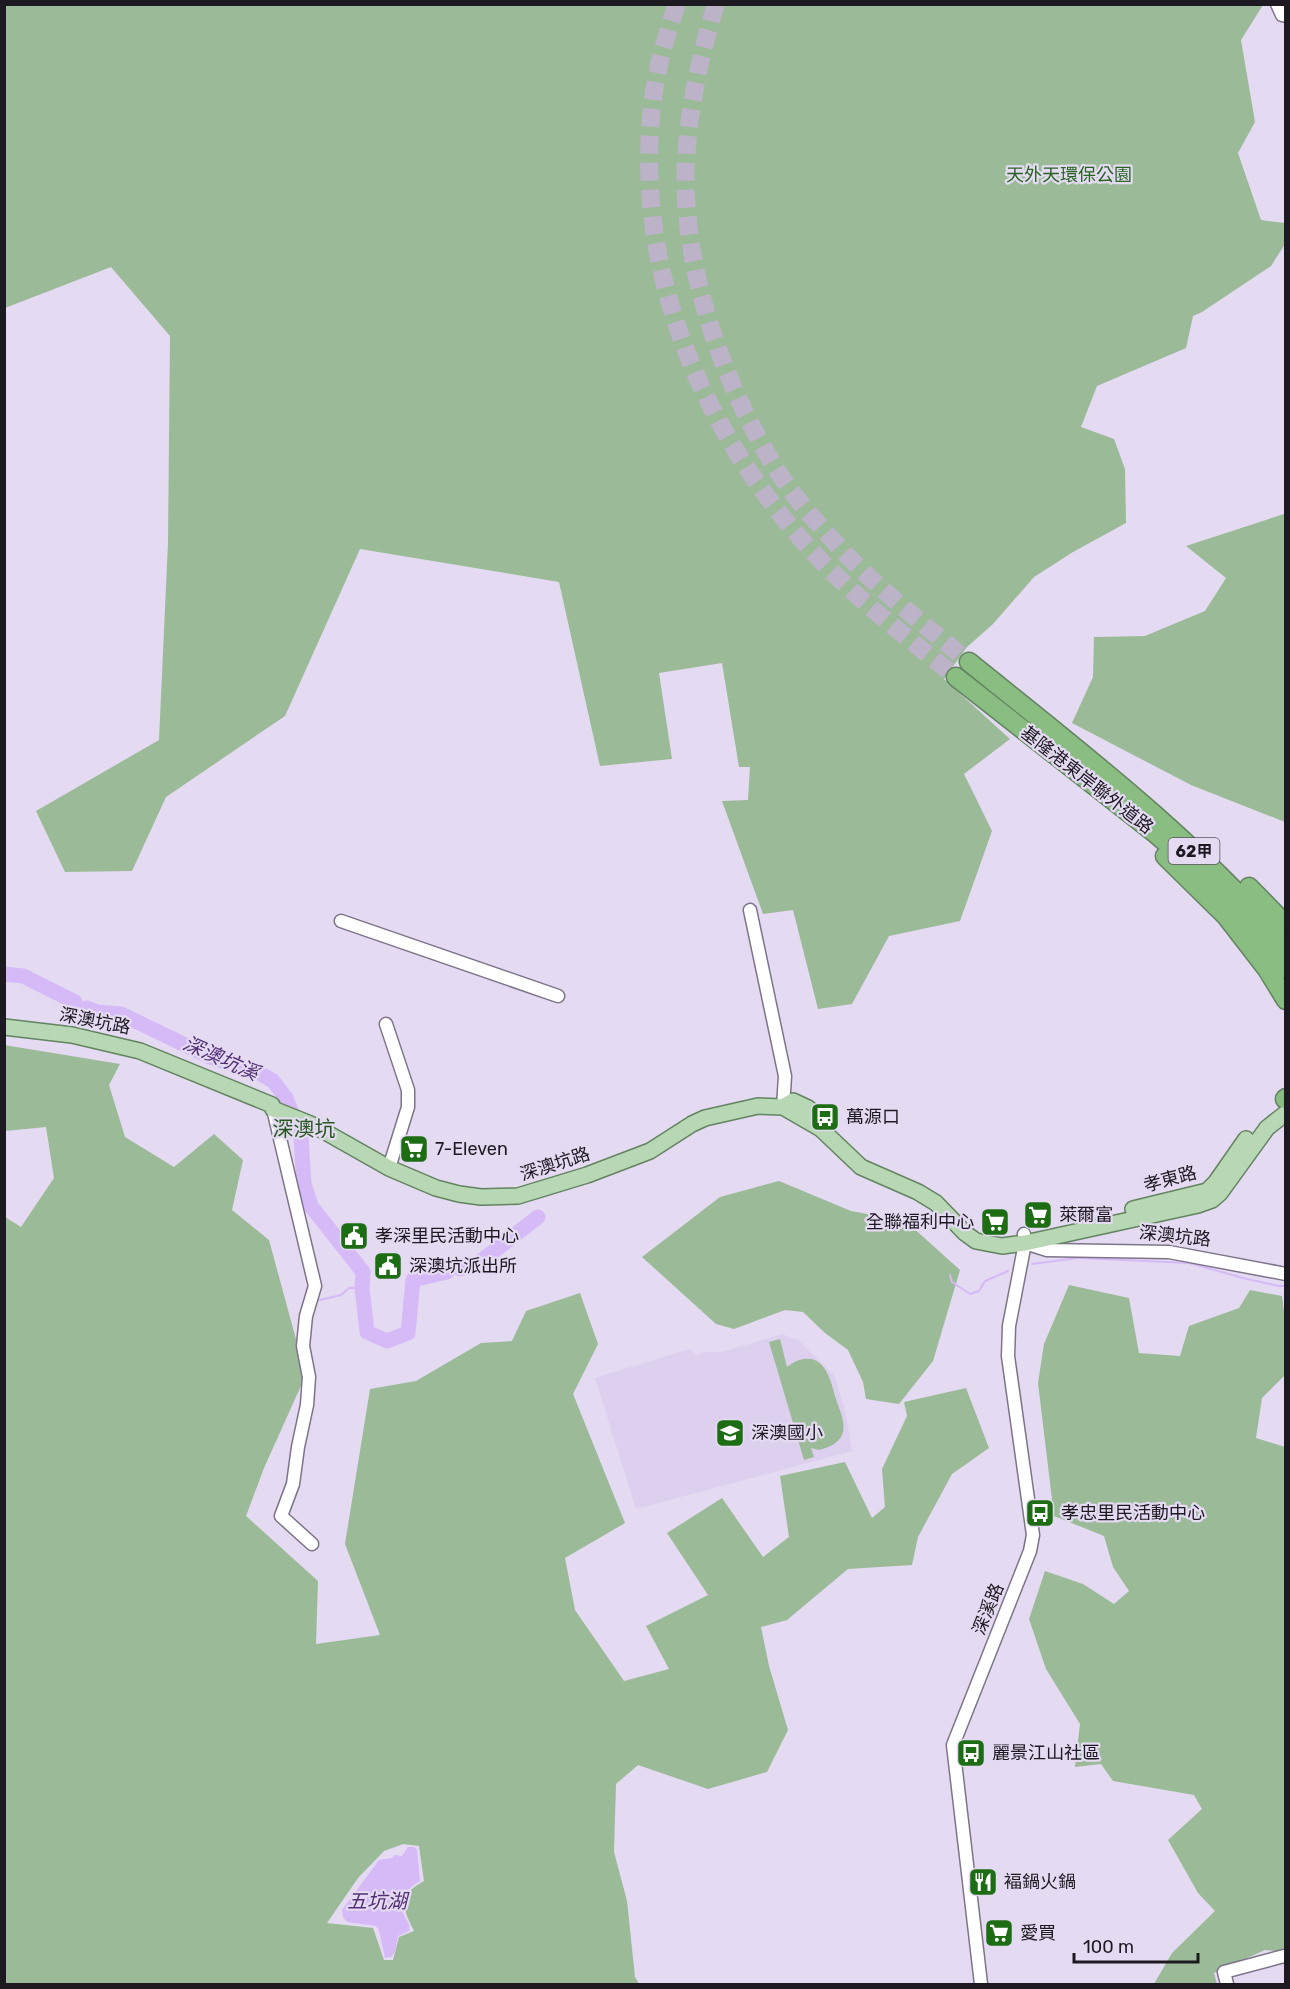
<svg xmlns="http://www.w3.org/2000/svg" width="1290" height="1989" viewBox="0 0 1290 1989" font-family="Rubik,'Noto Sans TC',sans-serif">
<style>
.built{fill:#ddd0ef}
.green{fill:#9bba97;fill-rule:evenodd}
.water{fill:#d5baf7}
.lines{fill:none;stroke-linecap:round;stroke-linejoin:round}
.stream{stroke:#d5baf7;stroke-width:2}
.river{stroke:#d5baf7;stroke-width:15}
.highway-tunnel{stroke:#bcb3c8;stroke-width:18;stroke-dasharray:18 9;stroke-linecap:butt}
.minor-casing{stroke:#7d7489;stroke-width:15}
.major-casing{stroke:#638460;stroke-width:18}
.highway-casing{stroke:#638460;stroke-width:21}
.minor{stroke:#fff;stroke-width:12}
.major{stroke:#b8d7b4;stroke-width:15}
.highway{stroke:#89bd82;stroke-width:18}
.labels{text-anchor:middle;dominant-baseline:central;stroke-width:4.5;stroke-linejoin:round;paint-order:stroke}
.shield{fill:#e4daf2;stroke:#595360;stroke-width:1.5}
.shield-label{font-size:16px;font-weight:bold;fill:#1d1921}
.park-label{font-size:18px;fill:#286521;stroke:#e4daf2}
.street-label{font-size:18px;fill:#1d1921;stroke:#e4daf2}
.poi-label{font-size:18px;fill:#1d1921;stroke:#e4daf2;text-anchor:start}
.water-label{font-size:20px;font-style:italic;fill:#532f75;stroke:#e4daf2}
.quarter-label{font-size:21px;fill:#265720;stroke:#e4daf2}
</style>
<rect width="100%" height="100%" fill="#e4daf2"/>
<polygon class="built" points="782,1334 798,1340 834,1375 846,1414 852,1451 636,1509 595,1378 689,1349 698,1356 702,1352 722,1352"/>
<g class="green">
<polygon points="5,5 1263,5 1241,40 1255,122 1238,153 1261,220 1285,223 1285,244 1271,266 1202,312 1193,316 1186,348 1097,386 1081,427 1114,439 1125,469 1126,523 1073,552 1034,577 993,624 967,647 944,679 1010,739 964,774 992,831 960,921 889,936 852,1004 818,1009 793,910 763,914 722,801 748,800 750,767 739,767 722,663 659,673 672,759 600,766 559,582 360,549 285,716 166,797 132,871 65,872 36,811 159,740 168,543 170,336 111,267 5,308"/>
<polygon points="1284,514 1286,515 1285,822 1191,785 1072,723 1093,677 1094,637 1145,636 1205,611 1226,578 1186,546"/>
<path d="M4 1045 120 1064 109 1085 125 1137 174 1167 214 1134 243 1160 232 1210 269 1240 300 1354 304 1379 264 1468 246 1516 318 1581 316 1644 380 1635 345 1544 370 1389 416 1381 481 1343 512 1341 526 1311 580 1293 598 1344 573 1394 625 1523 565 1558 575 1610 624 1681 669 1669 646 1626 708 1595 667 1533 722 1498 763 1557 789 1537 780 1476 845 1462 872 1518 885 1507 882 1469 907 1416 904 1402 966 1388 989 1448 952 1474 918 1537 912 1565 848 1569 787 1620 761 1627 769 1666 788 1730 767 1772 708 1789 638 1765 616 1784 614 1852 627 1901 635 1977 639 1984H5V1217L21 1227 54 1178 46 1127 5 1131ZM403 1844 419 1846 424 1881C397 1896 402 1906 414 1931L399 1937 393 1960H384L373 1928 327 1923 358 1878 384 1851Z"/>
<polygon points="779,1181 851,1211 894,1219 910,1225 960,1270 933,1361 899,1404 866,1399 863,1382 848,1350 825,1333 803,1312 785,1310 734,1329 716,1324 642,1257 720,1197"/>
<polygon points="1069,1285 1129,1298 1139,1353 1180,1356 1189,1326 1239,1308 1250,1290 1282,1296 1286,1327 1285,1375 1262,1398 1256,1438 1285,1447 1285,1952 1265,1950 1214,1973 1217,1984 1154,1984 1172,1953 1215,1911 1198,1893 1168,1840 1202,1809 1194,1795 1113,1781 1101,1764 1075,1767 1080,1724 1046,1669 1029,1619 1045,1571 1083,1584 1114,1604 1129,1591 1113,1567 1104,1536 1054,1516 1038,1383 1044,1344"/>
<path d="M780 1339 787 1367C792 1363 797 1360 804 1359 826 1356 831 1382 836 1399 839 1409 847 1424 842 1435 838 1444 827 1448 819 1450L811 1448 814 1457 804 1460 769 1342Z"/>
</g>
<path class="water" d="M408 1847H414L417 1850 420 1881C409 1887 397 1899 403 1913 406 1920 411 1924 409 1931L398 1936 395 1952 391 1957 385 1958 379 1930 376 1926 347 1922 343 1917 342 1910 379 1860 392 1858 395 1855 402 1856Z"/>
<g class="lines">
<g class="stream">
<polyline points="1032,1264 1077,1258 1189,1263 1247,1279 1279,1286 1286,1286"/>
<polyline points="950,1275 952,1282 970,1294 979,1291 985,1281 1008,1271"/>
<polyline points="320,1300 341,1295 349,1288 362,1288"/>
</g>
<g class="river">
<polyline points="4,974 23,976 75,1002"/>
<polyline points="87,1008 97,1012 121,1014 210,1057 256,1071 273,1081 286,1098 301,1137 304,1184 311,1206 363,1272 362,1288 367,1332 387,1341 408,1333 413,1280 447,1272"/>
<polyline points="460,1269 476,1265 538,1217"/>
</g>
<g class="highway-tunnel">
<path d="M677 4C669 27 662 51 657 74 623 256 702 440 828 568 868 608 913 642 956 677"/>
<path d="M716 4C700 56 689 107 686 160 681 263 720 376 772 462 790 493 815 521 840 548 879 590 925 625 969 662"/>
</g>
<g class="minor-casing">
<g id="minor">
<polyline points="1277,4 1282,15 1286,16"/>
<polyline points="750,910 785,1076 783,1107"/>
<polyline points="341,921 558,996"/>
<polyline points="386,1024 408,1090 408,1107 389,1168"/>
<polyline points="273,1109 315,1286 306,1316 303,1346 309,1377 307,1405 298,1447 293,1484 281,1516 312,1544"/>
<polyline points="1025,1243 1047,1250 1169,1252 1286,1274"/>
<polyline points="981,1984 953,1745 1030,1551 1033,1535 1008,1356 1009,1326 1025,1243 1024,1234"/>
<polyline points="1227,1984 1224,1972 1284,1956 1286,1957"/>
</g>
</g>
<g class="major-casing">
<g id="major">
<polyline points="4,1027 72,1035 140,1051 272,1105 273,1109 313,1125 389,1168 436,1188 459,1194 481,1197 518,1196 587,1175 650,1151 692,1124 705,1118 758,1106 783,1107 821,1129 861,1167 918,1192 936,1203 965,1233 976,1241 1002,1246 1025,1243 1198,1205 1212,1200 1220,1193 1267,1128 1286,1113"/>
<polyline points="784,1106 793,1101 808,1108 824,1123"/>
<polyline points="1133,1209 1207,1191 1216,1182 1246,1139"/>
</g>
</g>
<g class="highway-casing">
<g id="highway">
<path d="M969 662C1079 751 1194 838 1286 947"/>
<polyline points="956,677 1156,834 1193,866 1269,947 1286,969"/>
<polyline points="1165,856 1226,916 1267,969 1286,1000"/>
<polyline points="1249,887 1286,925"/>
<polyline points="1285,1099 1286,1098"/>
</g>
</g>
<use href="#minor" class="minor"/>
<use href="#major" class="major"/>
<use href="#highway" class="highway"/>
</g>
<defs>
<g id="bus-square" transform="scale(1.5)"><rect x="-9" y="-9" width="18" height="18" rx="4" fill="#1c6d13" stroke="#e4daf2"/><path d="M-5-6H5V4H4V6H2V4H-2V6H-4V4H-5ZM-3.5-4V0h7V-4ZM-3.5 1.2v1.5H-2V1.2ZM2 1.2v1.5H3.5V1.2Z" fill="#fff"/></g>
<g id="supermarket-square" transform="scale(1.5)"><rect x="-9" y="-9" width="18" height="18" rx="4" fill="#1c6d13" stroke="#e4daf2"/><path d="M-6-5.5h2.5l.6 2H6L4.5 2H-2.5L-4.4-4H-6ZM-1.5 3.2a1.3 1.3 0 1 0 .1 0ZM3 3.2a1.3 1.3 0 1 0 .1 0Z" fill="#fff"/></g>
<g id="civic-square" transform="scale(1.5)"><rect x="-9" y="-9" width="18" height="18" rx="4" fill="#1c6d13" stroke="#e4daf2"/><path d="M-.6-6.5H3V-4.5H.6V-3L4-1V1h2V6H-6V1h2V-1L-.6-3ZM-1.2 2.5V6h2.4V2.5Z" fill="#fff"/></g>
<g id="school-square" transform="scale(1.5)"><rect x="-9" y="-9" width="18" height="18" rx="4" fill="#1c6d13" stroke="#e4daf2"/><path d="M0-5L7-2L0 1L-7-2ZM-4 1L0 2.5L4 1V4Q0 6-4 4Z" fill="#fff"/></g>
<g id="restaurant-square" transform="scale(1.5)"><rect x="-9" y="-9" width="18" height="18" rx="4" fill="#1c6d13" stroke="#e4daf2"/><path d="M-5-6h1v4h1v-4h1v4h1v-4h1v5L-1.5 .5V6h-2V.5L-5-1ZM5-6V6H3V1.5H1.5Q1.5-4 5-6Z" fill="#fff"/></g>
</defs>
<g fill-rule="evenodd">
<use href="#bus-square" x="825" y="1117"/>
<use href="#supermarket-square" x="414" y="1149"/>
<use href="#supermarket-square" x="1038" y="1215"/>
<use href="#supermarket-square" x="995" y="1222"/>
<use href="#civic-square" x="354" y="1236"/>
<use href="#civic-square" x="388" y="1266"/>
<use href="#school-square" x="730" y="1433"/>
<use href="#bus-square" x="1040" y="1513"/>
<use href="#bus-square" x="971" y="1753"/>
<use href="#restaurant-square" x="983" y="1882"/>
<use href="#supermarket-square" x="999" y="1933"/>
</g>
<g class="labels">
<rect class="shield" x="1168.5" y="838" width="51" height="26" rx="4.5"/>
<g class="shield-label">
<text x="1194" y="851">62甲</text>
</g>
<g class="park-label">
<text x="1069" y="175">天外天環保公園</text>
</g>
<g class="street-label">
<text transform="translate(1087 780) rotate(38)">基隆港東岸聯外道路</text>
<text transform="translate(95 1021) rotate(11)">深澳坑路</text>
<text transform="translate(555 1164) rotate(-18)">深澳坑路</text>
<text transform="translate(1170 1179) rotate(-15)">孝東路</text>
<text transform="translate(1175 1236) rotate(6)">深澳坑路</text>
<text transform="translate(988 1609) rotate(-68)">深溪路</text>
</g>
<g class="poi-label">
<text x="846" y="1117">萬源口</text>
<text x="435" y="1149">7-Eleven</text>
<text x="1059" y="1215">萊爾富</text>
<text x="974" y="1222" text-anchor="end">全聯福利中心</text>
<text x="375" y="1236">孝深里民活動中心</text>
<text x="409" y="1266">深澳坑派出所</text>
<text x="751" y="1433">深澳國小</text>
<text x="1061" y="1513">孝忠里民活動中心</text>
<text x="992" y="1753">麗景江山社區</text>
<text x="1004" y="1882">褔鍋火鍋</text>
<text x="1020" y="1933">愛買</text>
</g>
<g class="water-label">
<text transform="translate(221 1058) rotate(24)">深澳坑溪</text>
<text x="377" y="1901">五坑湖</text>
</g>
<g class="quarter-label">
<text x="304" y="1128">深澳坑</text>
</g>
</g>
<rect width="1290" height="1989" fill="none" stroke="#1d1921" stroke-width="12"/>
<path d="M1074 1953v9h124v-9" fill="none" stroke="#1d1921" stroke-width="3"/>
<text x="1083" y="1953" font-size="18" fill="#1d1921" stroke="#e4daf2" stroke-width="4.5" paint-order="stroke">100 m</text>
</svg>
